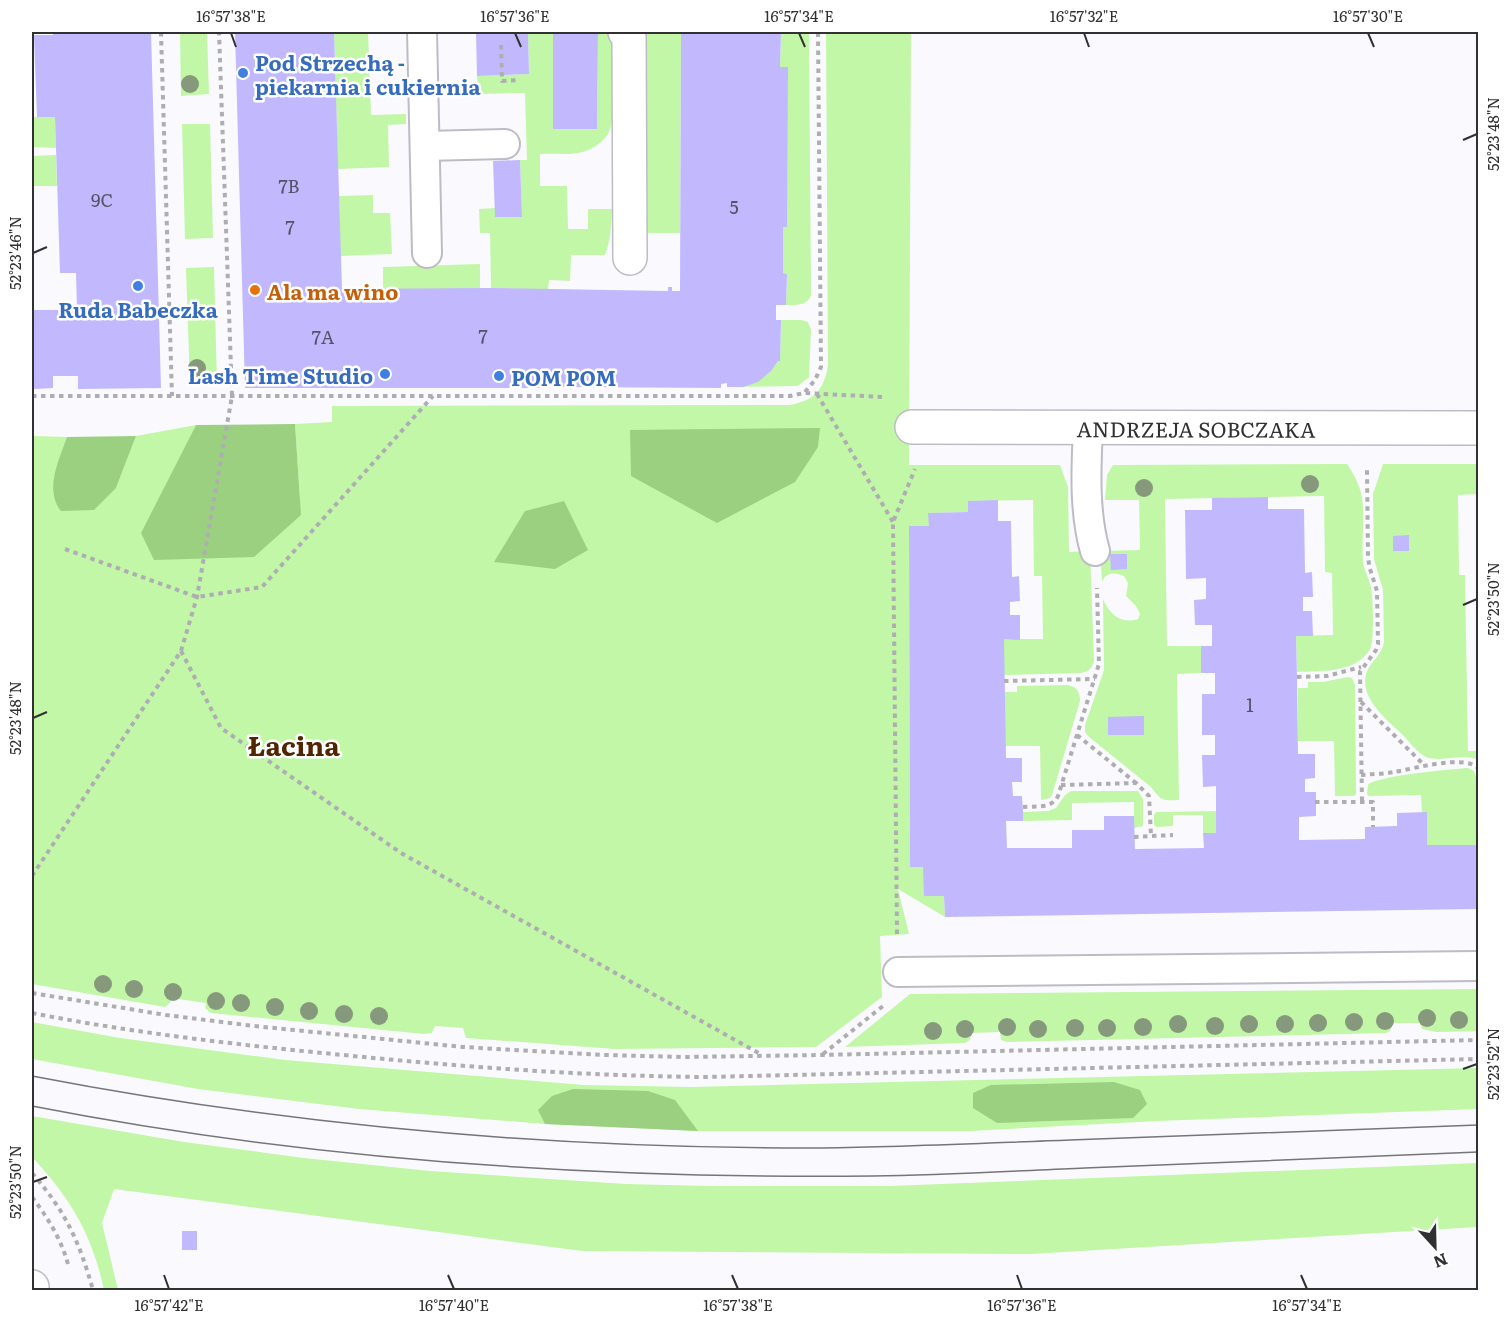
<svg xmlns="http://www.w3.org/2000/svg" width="1510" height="1322" viewBox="0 0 1510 1322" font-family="Literata,serif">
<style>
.green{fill:#c1f7a7}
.forest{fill:#9ad080}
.building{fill:#c1b8fd}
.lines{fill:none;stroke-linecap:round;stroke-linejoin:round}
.service-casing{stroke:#bdbcc5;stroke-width:32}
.minor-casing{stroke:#bdbcc5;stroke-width:36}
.path{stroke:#aeaeb2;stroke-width:4;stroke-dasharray:4.5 4.5;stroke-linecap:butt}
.service{stroke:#fff;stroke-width:28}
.minor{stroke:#fff;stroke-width:33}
.tram{stroke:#767679;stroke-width:1.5}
.tree{fill:#86997d}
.ticks{fill:none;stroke:#313134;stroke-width:2}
.shop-dot{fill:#3f7fe0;stroke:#fff;stroke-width:2}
.food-dot{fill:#e8710a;stroke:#fff;stroke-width:2}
.labels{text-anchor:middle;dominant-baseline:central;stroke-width:5;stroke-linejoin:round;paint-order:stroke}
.number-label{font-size:18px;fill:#555366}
.shop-label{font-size:21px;font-weight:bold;fill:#366cbe;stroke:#fff;text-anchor:start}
.food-label{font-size:21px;font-weight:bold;fill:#c56008;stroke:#fff;text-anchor:start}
.street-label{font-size:21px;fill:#313134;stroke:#fff}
.district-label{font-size:27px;font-weight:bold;fill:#502500;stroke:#fff}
.neatline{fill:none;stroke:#313134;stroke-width:2}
.ticks-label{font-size:15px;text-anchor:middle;fill:#313134}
</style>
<rect width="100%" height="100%" fill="#fafafe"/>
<g class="green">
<polygon points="180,32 207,32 209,94 181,96"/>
<polygon points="334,32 368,32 371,115 406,114 406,124 388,125 389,167 338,169"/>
<path d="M528 32H553V129H597L598 32H612L614 42C613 62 617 119 608 134 604 141 594 148 586 151 571 156 555 153 540 154V186H567L568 229H588V209H612C611 225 611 240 605 255H571L570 281 549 280 548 290 491 288 490 233H480L479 209 495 208V217L522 216 520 160H527L525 93 478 94 477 76 529 74Z"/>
<polygon points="643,32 681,32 680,233 644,233"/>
<path d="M781 32H809L811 296C805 306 797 305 786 305L787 274 783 273V227H787L780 67Z"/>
<path d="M826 32H911L909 465H1060L1068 487 1069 552 1090 551 1094 661C1092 669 1089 671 1081 673L1004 675V639H1043L1042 576H1034L1033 500 968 501V512L929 513V526H909L910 866 923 867 944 896 945 917 898 889 909 934 880 936 882 997 816 1047 615 1049 466 1038 463 1028 435 1026 432 1033 424 1034 211 1013 205 1008 206 1003 171 998 170 1003 165 1007 32 984V436L67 437 54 478 116 488 136 436 196 425 141 534 300 499 295 424 332 422V406L790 405C815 400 824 390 828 365Z"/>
<polygon points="32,117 55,117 56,148 32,147"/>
<polygon points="182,124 210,124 213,238 185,239"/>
<polygon points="56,155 57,186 32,186 32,156"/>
<polygon points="373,195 373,213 390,213 392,254 340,256 339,196"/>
<polygon points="480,264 480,289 383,289 383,267"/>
<polygon points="214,267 217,385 190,386 186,268"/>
<path d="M781 320H801L808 322 811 330 809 377 798 386 732 387C752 386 767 378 778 361L780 360Z"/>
<path d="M1347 464C1353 473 1358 481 1361 493 1366 514 1361 539 1363 561 1364 571 1369 578 1371 587 1373 598 1375 643 1369 651 1354 673 1321 671 1297 672L1296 636 1333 635 1332 573 1325 572 1324 496 1165 499 1167 646H1201V673L1177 674 1179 800C1161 801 1161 800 1151 787L1089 737 1085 732V725L1104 670 1103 599C1109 613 1120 625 1138 619L1140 614 1136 606 1126 596 1128 583 1124 576C1115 572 1106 572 1102 582L1100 551 1140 550 1139 500H1105L1107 475 1113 465Z"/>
<path d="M1383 464H1478V494L1458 495 1459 575H1465L1468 751H1478V760C1462 752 1443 763 1426 757 1417 752 1410 743 1403 735 1387 720 1360 699 1366 674 1370 661 1382 656 1384 642L1383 590 1374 559 1373 494Z"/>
<polygon points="1348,677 1352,678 1355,685 1356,794 1354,796 1335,796 1334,741 1298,741 1298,688 1308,688 1308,682 1323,682"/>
<path d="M1068 685C1077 687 1080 692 1080 701L1052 795 1050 798 1041 800 1040 746H1005L1004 692H1017V686Z"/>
<path d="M1468 768 1474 771 1476 777 1478 845H1427V813H1422L1421 795 1369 796 1367 794 1368 785C1375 776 1452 769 1468 768Z"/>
<polygon points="1071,791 1138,791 1143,799 1143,826 1134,828 1134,802 1072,803 1072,820 1023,821 1023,812 1048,811 1056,808 1065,795"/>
<polygon points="1216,811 1216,833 1203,833 1203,815 1173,815 1173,826 1157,827 1154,825 1154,815 1156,812"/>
<polygon points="1478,989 1478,1031 1436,1032 1422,1029 1420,1023 1393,1023 1390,1031 1386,1033 1007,1042 1001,1040 1000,1032 971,1033 970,1040 965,1043 845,1047 910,994"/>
<polygon points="32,1022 120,1038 285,1060 584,1085 690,1087 811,1084 1478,1068 1478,1109 1157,1121 970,1131 698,1131 545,1124 359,1109 198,1089 32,1059"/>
<path d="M32 1116 184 1142 304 1158 430 1171 626 1184 709 1186H890L1478 1163V1227L1031 1254 582 1251 114 1189 102 1223 118 1290H104C92 1234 71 1199 32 1157Z"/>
</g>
<g class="forest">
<polygon points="295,424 301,515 254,557 154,560 141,533 196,425"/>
<polygon points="820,428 818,447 795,482 717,523 631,476 630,430"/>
<path d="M136 436 116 488 94 510 61 511C44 489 59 460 67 437Z"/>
<polygon points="564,501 588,550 555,569 494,562 525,511"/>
<polygon points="1114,1082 1140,1090 1147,1104 1133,1118 997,1123 973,1108 973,1093 991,1085"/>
<polygon points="573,1089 648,1091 675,1100 698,1131 545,1124 538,1110 552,1096"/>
</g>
<g class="building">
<polygon points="53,32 151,32 161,388 78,389 78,376 53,376 53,388 34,389 33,378 32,378 32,310 77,310 76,273 60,273 55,117 37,117 34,35 53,35"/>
<polygon points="235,32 334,32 342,289 491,288 668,291 668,287 672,287 672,291 680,291 681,32 781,32 780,67 788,67 787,227 783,227 783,273 787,274 786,305 776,305 776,320 781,320 780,361 778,361 771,371 758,382 743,387 727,387 727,383 721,384 721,388 560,387 559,384 546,384 546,388 245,388"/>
<polygon points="476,32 528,32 529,74 477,76"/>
<polygon points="553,32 598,32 597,129 553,129"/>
<polygon points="520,160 522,217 495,217 493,161"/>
<polygon points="1268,497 1268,509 1304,509 1305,573 1312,572 1313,597 1303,597 1303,611 1312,611 1313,636 1296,636 1297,677 1298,754 1315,754 1315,778 1305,779 1305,792 1316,792 1316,816 1299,817 1299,840 1365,839 1365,827 1397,826 1397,813 1427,812 1427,845 1478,845 1478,909 945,917 944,896 924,896 923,867 910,867 909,526 929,526 928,513 968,512 968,501 998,500 998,521 1011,521 1012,577 1019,576 1020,601 1010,602 1010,615 1020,615 1020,640 1004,639 1006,758 1022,758 1022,782 1012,782 1013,796 1022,796 1023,812 1023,821 1006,821 1007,848 1072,848 1072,830 1104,830 1104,816 1134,816 1135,849 1204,848 1203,833 1216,833 1216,786 1203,787 1202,755 1215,755 1215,735 1202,735 1202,694 1215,694 1215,673 1201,673 1201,646 1212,646 1212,625 1195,625 1194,600 1206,599 1206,578 1186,579 1185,510 1212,510 1212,498"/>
<polygon points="1409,535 1409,551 1393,551 1393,536"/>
<polygon points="1110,554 1127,554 1127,569 1111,570"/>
<polygon points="1144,716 1144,735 1108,735 1108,717"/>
<rect x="182" y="1231" width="15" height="19"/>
</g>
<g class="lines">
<g class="service-casing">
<g id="service">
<polyline points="422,32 427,253"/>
<polyline points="425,146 505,144"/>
<path d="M1088 428C1086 469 1084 512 1095 551"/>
<polyline points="898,972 1478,966"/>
</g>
</g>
<g class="minor-casing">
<g id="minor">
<polyline points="625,32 629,37 630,258"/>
<path id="s1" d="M912 427 1478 428"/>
<polyline points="32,1287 32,1290"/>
</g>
</g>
<g class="path">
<polyline points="161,32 172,396"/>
<polyline points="501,45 502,81 520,80"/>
<polyline points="805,392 815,380 821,367 818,32"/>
<polyline points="817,394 893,522"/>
<polyline points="32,396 790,396 804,393 882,397"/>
<polyline points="65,549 197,597 262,587 433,396"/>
<polyline points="181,651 221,728 401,853 762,1055"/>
<polyline points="1297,677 1327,676 1361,667"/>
<polyline points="1004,681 1095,679"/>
<polyline points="1361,702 1423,764"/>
<polyline points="1077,735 1136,783"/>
<path d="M1361 775C1372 774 1384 774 1394 772 1413 769 1464 754 1478 768"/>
<polyline points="1061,785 1136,783 1149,796 1151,836"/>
<polyline points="1362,801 1360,672 1376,650 1378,644 1377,591 1370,569 1368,558 1367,470"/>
<polyline points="1315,802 1373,802 1373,827"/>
<path d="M1023 807C1035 806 1052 809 1058 796L1099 664 1097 588"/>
<polyline points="1134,837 1173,835"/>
<polyline points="32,876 181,651 197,597 232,396 219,32"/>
<polyline points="897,934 893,522 915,469"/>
<polyline points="32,993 166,1015 254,1026 463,1047 604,1055 684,1057 821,1055 1478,1040"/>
<path d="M32 1013C134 1033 239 1045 343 1055 464 1067 584 1076 706 1077L1478 1059"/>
<polyline points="823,1054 883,1006"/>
<path d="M32 1173C66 1212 79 1241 93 1290"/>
<path d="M32 1197C48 1218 61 1239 68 1264"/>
</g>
<use href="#service" class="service"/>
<use href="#minor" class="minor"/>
<g class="tram">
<path d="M32 1076C292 1126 557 1149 822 1148 905 1147 988 1143 1070 1140 1206 1135 1342 1130 1478 1125"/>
<path d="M32 1106C308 1160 592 1179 873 1176 944 1175 1014 1171 1085 1168 1216 1163 1347 1158 1478 1152"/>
</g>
</g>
<g class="tree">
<circle cx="190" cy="84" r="9"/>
<circle cx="197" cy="368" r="9"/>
<circle cx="1310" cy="484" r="9"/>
<circle cx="1144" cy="488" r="9"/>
<circle cx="103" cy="984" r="9"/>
<circle cx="134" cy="989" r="9"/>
<circle cx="173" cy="992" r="9"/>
<circle cx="216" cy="1001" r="9"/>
<circle cx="241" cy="1003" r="9"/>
<circle cx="275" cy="1007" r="9"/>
<circle cx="309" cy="1011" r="9"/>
<circle cx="344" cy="1014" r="9"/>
<circle cx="379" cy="1016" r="9"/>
<circle cx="1427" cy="1018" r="9"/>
<circle cx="1459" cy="1020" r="9"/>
<circle cx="1385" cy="1021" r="9"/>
<circle cx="1354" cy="1022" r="9"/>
<circle cx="1318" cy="1023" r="9"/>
<circle cx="1178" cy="1024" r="9"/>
<circle cx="1249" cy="1024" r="9"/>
<circle cx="1285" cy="1024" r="9"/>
<circle cx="1215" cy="1026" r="9"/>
<circle cx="1007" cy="1027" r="9"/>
<circle cx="1143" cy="1027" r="9"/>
<circle cx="1075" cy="1028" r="9"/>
<circle cx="1107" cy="1028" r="9"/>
<circle cx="965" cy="1029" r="9"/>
<circle cx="1038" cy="1029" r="9"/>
<circle cx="933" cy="1031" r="9"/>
</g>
<path class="ticks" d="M231 33 236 47M515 33 521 47M799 33 805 47M1084 33 1089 47M1368 33 1374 47M1463 140 1477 134M33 253 47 247M1463 605 1477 599M33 718 47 712M1463 1069 1477 1064M33 1182 47 1177M164 1275 169 1289M448 1275 454 1289M732 1275 738 1289M1017 1275 1022 1289M1301 1275 1307 1289"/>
<g class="shop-dot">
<circle cx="243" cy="73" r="6"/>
<circle cx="138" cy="286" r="6"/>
<circle cx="385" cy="374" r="6"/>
<circle cx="499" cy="376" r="6"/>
</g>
<circle class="food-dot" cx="255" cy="290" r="6"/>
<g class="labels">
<g class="number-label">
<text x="289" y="185">7B</text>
<text x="102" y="199">9C</text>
<text x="734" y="206">5</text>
<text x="290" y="226">7</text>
<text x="483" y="335">7</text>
<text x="323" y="336">7A</text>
<text x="1250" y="704">1</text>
</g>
<g class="shop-label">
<text x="255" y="61">Pod Strzechą -<tspan x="255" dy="24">piekarnia i cukiernia</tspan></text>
<text x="138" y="308" text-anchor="middle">Ruda Babeczka</text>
<text x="373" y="374" text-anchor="end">Lash Time Studio</text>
<text x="511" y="376">POM POM</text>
</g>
<g class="food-label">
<text x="267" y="290">Ala ma wino</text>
</g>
<g class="street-label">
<text stroke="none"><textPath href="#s1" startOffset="284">ANDRZEJA SOBCZAKA</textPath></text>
</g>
<g class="district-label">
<text x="294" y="744">Łacina</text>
</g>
</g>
<rect width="1510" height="1322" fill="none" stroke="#ffffff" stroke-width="66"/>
<g transform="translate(1435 1247) rotate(158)" stroke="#ffffff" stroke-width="4.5" paint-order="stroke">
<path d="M0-4.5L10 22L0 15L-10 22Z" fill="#313134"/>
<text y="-9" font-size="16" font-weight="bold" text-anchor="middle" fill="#313134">N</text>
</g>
<rect x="33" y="33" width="1444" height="1256" class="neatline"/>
<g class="ticks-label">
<text x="231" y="22">16°57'38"E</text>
<text x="515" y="22">16°57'36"E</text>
<text x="799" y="22">16°57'34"E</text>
<text x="1084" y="22">16°57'32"E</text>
<text x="1368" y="22">16°57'30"E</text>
<text transform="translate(1494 134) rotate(-90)" y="5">52°23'48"N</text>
<text transform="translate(16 253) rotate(-90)" y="5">52°23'46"N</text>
<text transform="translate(1494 599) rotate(-90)" y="5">52°23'50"N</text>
<text transform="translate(16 718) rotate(-90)" y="5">52°23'48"N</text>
<text transform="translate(1494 1064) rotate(-90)" y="5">52°23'52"N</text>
<text transform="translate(16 1182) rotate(-90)" y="5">52°23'50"N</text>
<text x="169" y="1311">16°57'42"E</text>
<text x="454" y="1311">16°57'40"E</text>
<text x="738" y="1311">16°57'38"E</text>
<text x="1022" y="1311">16°57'36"E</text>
<text x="1307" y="1311">16°57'34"E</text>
</g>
</svg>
